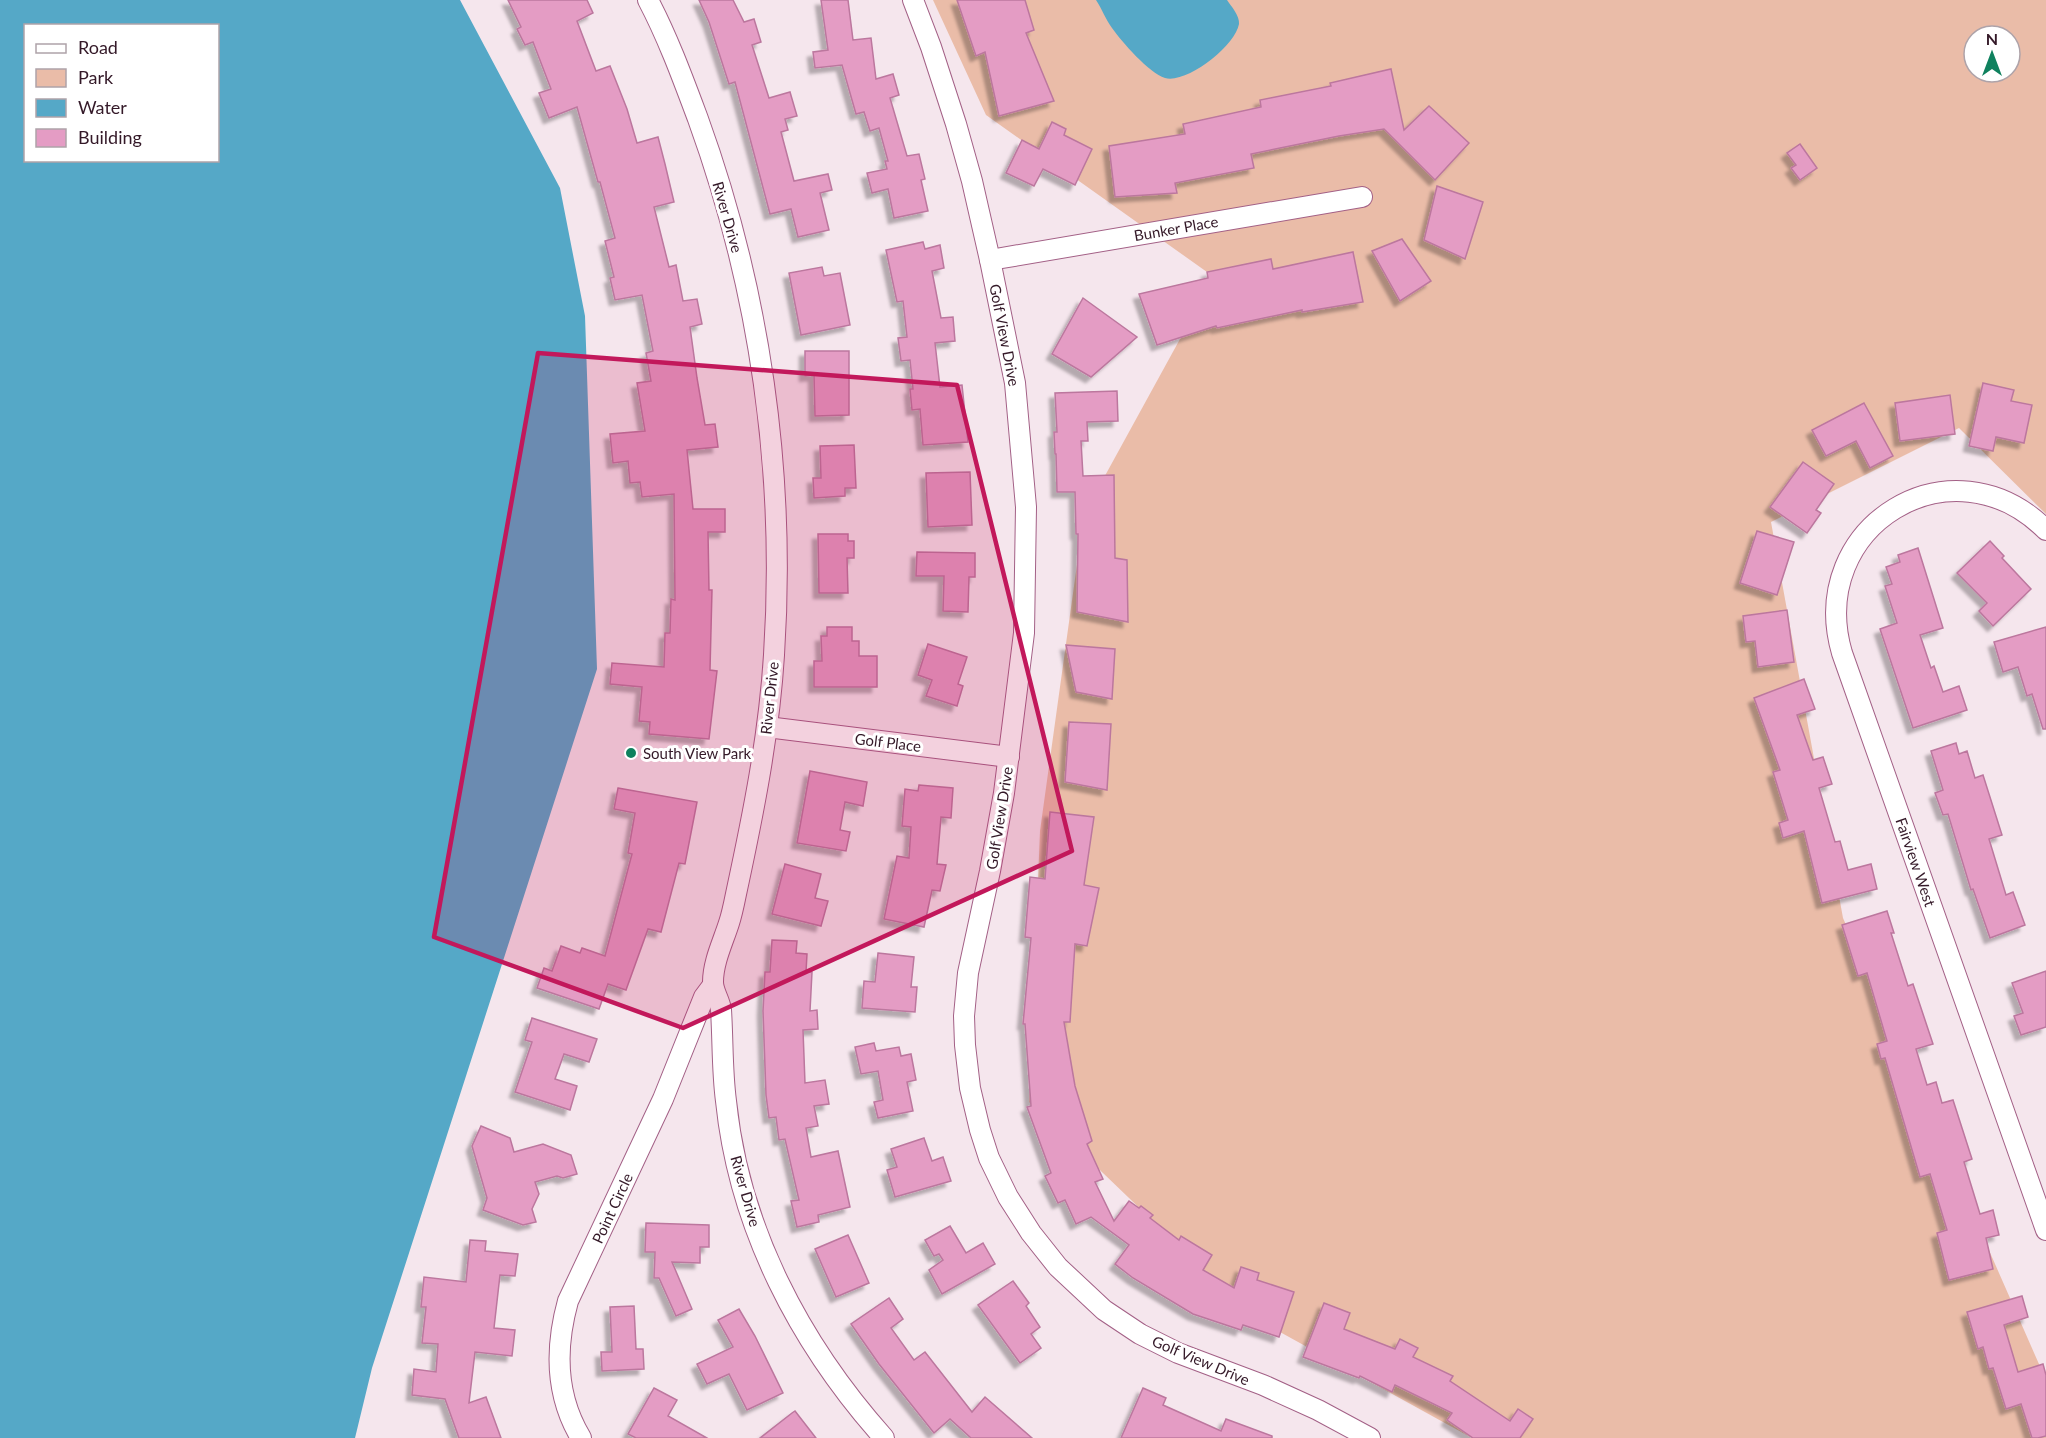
<svg xmlns="http://www.w3.org/2000/svg" width="2046" height="1438" viewBox="0 0 2046 1438" font-family="Lato,sans-serif">
<style>
.green{fill:#eabca8;fill-rule:evenodd}
.water{fill:#55a8c7;fill-rule:evenodd}
.building{fill:#e49cc4;stroke:#bc779e;stroke-width:1.5;filter:url(#shadow)}
.lines{fill:none;stroke-linecap:round;stroke-linejoin:round}
.minor-casing{stroke:#a36086;stroke-width:22}
.minor{stroke:#fff;stroke-width:20}
.marked{fill:#c2185b;fill-opacity:0.2;stroke:#c2185b;stroke-width:4.5;stroke-linejoin:round}
.poi-dot{fill:#0f815e;stroke:#fff;stroke-width:2}
.labels{text-anchor:middle;dominant-baseline:central;stroke-width:6;stroke-linejoin:round;paint-order:stroke}
.street-label{font-size:15px;fill:#341928;stroke:#fff}
.poi-label{font-size:15px;fill:#341928;stroke:#fff;text-anchor:start}
</style>
<defs>
<filter id="shadow"><feDropShadow dx="-5.5" dy="5.5" stdDeviation="1.5" flood-color="#0004"/></filter>
</defs>
<rect width="100%" height="100%" fill="#f5e6ed"/>
<path class="green" d="M933 0H2046V514L1959 428 1771 522 1843 918 2046 1380V1438H1472L1253 1317 1029 1102 1040 831 1084 514 1214 277 986 115ZM1974 36H2010V72H1974Z"/>
<g class="water">
<path d="M0 0H460L560 188 585 316 597 669 372 1368 355 1438H0ZM26 26H218V160H26Z"/>
<path d="M1096 0H1227C1231 6 1240 16 1239 24 1235 46 1187 84 1165 78 1149 73 1122 42 1112 28 1106 20 1102 9 1096 0Z"/>
</g>
<g class="building">
<polygon points="508,0 587,0 593,13 577,21 596,71 610,66 627,109 637,143 658,137 665,164 674,202 654,207 669,267 676,265 683,301 697,299 702,324 690,327 697,378 705,425 715,424 718,447 687,450 693,509 725,509 725,532 708,532 709,590 712,590 710,670 717,671 709,739 649,734 650,722 639,721 642,687 610,684 612,663 664,667 665,633 670,633 671,599 675,600 674,494 642,497 640,482 630,483 628,461 613,463 610,434 645,431 637,383 651,381 646,353 653,351 642,295 615,300 610,278 614,277 605,241 615,238 600,182 598,182 577,107 549,118 539,93 551,89 533,42 525,45 517,29 521,27"/>
<polygon points="699,0 733,0 744,22 754,19 761,42 752,45 769,98 790,92 797,116 785,119 788,130 781,132 794,181 828,174 832,190 820,193 829,230 798,237 791,209 770,214 735,82 729,84 709,22"/>
<polygon points="821,0 848,0 853,40 871,38 876,79 893,74 899,95 890,98 907,156 919,154 925,179 921,180 928,211 894,218 888,189 872,193 867,173 887,169 885,161 888,161 879,128 870,131 864,112 856,114 842,65 815,68 813,52 828,50"/>
<polygon points="957,0 1025,0 1034,30 1026,33 1054,101 999,116 985,52 976,56"/>
<polygon points="1391,69 1404,130 1429,106 1469,143 1435,180 1384,129 1339,136 1251,154 1254,168 1175,183 1177,193 1115,197 1109,146 1185,134 1183,124 1261,107 1260,100 1331,86 1330,83"/>
<polygon points="1052,122 1066,129 1064,135 1092,149 1075,185 1043,169 1034,186 1006,173 1022,140 1039,149"/>
<polygon points="1800,144 1817,168 1800,180 1791,168 1796,165 1787,153"/>
<polygon points="1437,186 1483,202 1465,259 1424,240"/>
<polygon points="1402,239 1431,281 1400,301 1372,251"/>
<polygon points="923,242 925,249 940,245 944,268 932,271 941,318 953,317 955,341 935,343 940,387 962,385 968,442 923,445 920,409 912,410 910,389 913,389 910,360 901,361 898,338 907,337 903,301 897,302 886,250"/>
<polygon points="1353,252 1363,302 1302,312 1302,310 1217,328 1216,326 1157,345 1139,294 1208,278 1207,272 1271,259 1273,269"/>
<polygon points="822,267 824,276 840,273 850,325 801,335 789,273"/>
<polygon points="1083,298 1137,337 1091,377 1052,354"/>
<polygon points="805,351 849,351 849,415 815,416 814,375 805,376"/>
<polygon points="1983,383 2014,390 2011,401 2032,405 2024,443 1996,437 1993,451 1969,446"/>
<polygon points="1117,391 1118,421 1087,422 1088,441 1081,441 1083,476 1114,475 1115,558 1127,560 1128,622 1077,612 1078,534 1076,534 1075,492 1057,492 1056,454 1055,454 1054,432 1057,432 1055,393"/>
<polygon points="1950,395 1955,434 1900,441 1895,403"/>
<polygon points="1864,403 1893,456 1870,468 1856,441 1826,456 1812,430"/>
<polygon points="854,445 856,488 845,488 845,496 814,498 813,478 821,478 820,446"/>
<polygon points="1803,462 1834,484 1816,510 1821,513 1807,533 1770,507"/>
<polygon points="970,472 972,525 928,527 926,473"/>
<polygon points="1757,531 1794,542 1777,595 1740,583"/>
<polygon points="818,534 848,534 848,541 854,541 854,558 847,558 848,593 819,593"/>
<polygon points="1990,541 2004,556 2002,558 2031,589 1993,626 1979,611 1987,603 1957,573"/>
<polygon points="1918,548 1943,628 1920,635 1931,668 1934,666 1943,692 1959,686 1967,710 1913,728 1880,629 1897,623 1885,586 1892,584 1886,567 1900,562 1898,555"/>
<polygon points="917,552 975,553 975,577 969,577 968,612 943,611 944,576 916,576"/>
<polygon points="1787,610 1794,662 1758,667 1755,641 1746,642 1743,616"/>
<polygon points="827,627 852,627 852,641 859,641 859,656 877,656 877,687 814,687 814,661 822,661 821,636 827,636"/>
<polygon points="2046,627 2046,729 2043,729 2032,694 2027,696 2018,667 2003,672 1994,642"/>
<polygon points="928,644 967,657 958,684 963,686 957,706 926,696 932,680 918,675"/>
<polygon points="1066,645 1115,649 1112,699 1076,692"/>
<polygon points="1804,679 1815,709 1797,715 1813,760 1823,757 1832,784 1819,788 1835,842 1840,841 1848,870 1871,864 1877,889 1822,903 1804,831 1783,838 1779,823 1788,820 1773,772 1780,770 1754,698"/>
<polygon points="1069,722 1111,724 1107,790 1065,782"/>
<polygon points="1956,743 1959,754 1967,751 1975,778 1983,775 2002,835 1989,839 2006,895 2013,892 2025,925 1990,938 1973,889 1971,890 1948,814 1943,815 1935,793 1943,790 1931,751"/>
<polygon points="810,771 867,782 863,806 845,802 840,830 850,832 846,851 797,843"/>
<polygon points="919,785 953,788 951,818 941,817 937,864 946,865 940,891 932,890 924,927 884,919 897,856 909,858 911,827 902,826 905,789 918,791"/>
<polygon points="618,788 697,802 685,864 679,863 661,932 648,929 626,990 608,984 599,1009 537,988 544,968 552,971 561,946 580,953 582,948 605,956 632,854 628,853 635,813 614,809"/>
<polygon points="1050,812 1094,817 1084,885 1099,888 1087,946 1075,944 1070,1022 1064,1022 1075,1086 1092,1141 1087,1144 1103,1179 1095,1182 1114,1221 1129,1201 1139,1208 1141,1206 1153,1215 1150,1218 1179,1240 1181,1236 1212,1255 1203,1270 1234,1288 1241,1267 1259,1273 1257,1280 1294,1292 1279,1337 1243,1325 1241,1330 1193,1314 1133,1278 1115,1264 1129,1245 1091,1217 1076,1224 1065,1200 1058,1203 1045,1176 1051,1173 1027,1107 1031,1106 1025,1024 1023,1024 1031,938 1025,937 1030,877 1045,879"/>
<polygon points="785,864 821,874 815,898 828,901 821,926 772,914"/>
<polygon points="1887,911 1894,933 1891,933 1908,986 1913,984 1933,1044 1916,1049 1927,1085 1936,1082 1942,1103 1953,1100 1972,1159 1964,1162 1980,1214 1993,1210 1999,1235 1986,1238 1993,1269 1949,1280 1937,1233 1947,1230 1930,1174 1920,1177 1885,1058 1881,1059 1877,1044 1887,1041 1867,973 1858,976 1842,925"/>
<polygon points="772,940 797,941 796,953 807,954 806,972 812,972 810,1011 817,1010 818,1029 803,1030 805,1083 825,1080 829,1104 814,1106 818,1126 806,1128 811,1157 838,1151 850,1207 818,1215 819,1222 797,1227 791,1201 799,1200 785,1139 779,1140 776,1117 769,1118 766,1095 763,1011 765,972 770,972"/>
<polygon points="878,953 914,957 911,987 917,987 915,1012 862,1008 864,981 875,982"/>
<polygon points="2046,971 2046,1027 2021,1035 2014,1016 2023,1013 2012,983"/>
<polygon points="532,1018 597,1039 589,1062 564,1054 555,1079 577,1086 570,1110 515,1092 532,1042 525,1040"/>
<polygon points="874,1043 876,1051 899,1047 901,1056 911,1054 916,1080 907,1082 913,1111 878,1118 874,1102 883,1100 878,1071 861,1074 855,1047"/>
<polygon points="481,1126 510,1138 514,1152 543,1144 571,1155 577,1174 563,1178 557,1176 535,1182 539,1194 532,1209 536,1222 523,1225 483,1210 487,1198 472,1146"/>
<polygon points="924,1138 932,1161 943,1157 951,1181 895,1197 887,1170 897,1167 891,1149"/>
<polygon points="646,1223 709,1225 709,1247 700,1247 700,1263 672,1262 692,1309 676,1316 659,1278 654,1278 655,1252 645,1252"/>
<polygon points="950,1226 966,1253 983,1243 995,1264 942,1294 929,1270 943,1260 939,1254 934,1256 925,1240"/>
<polygon points="848,1235 869,1283 836,1297 815,1249"/>
<polygon points="470,1240 486,1241 485,1251 518,1254 515,1276 500,1275 494,1328 515,1330 512,1356 475,1352 469,1403 486,1397 501,1438 459,1438 445,1399 412,1395 414,1369 436,1372 438,1344 422,1343 426,1307 421,1307 424,1277 466,1282"/>
<polygon points="1013,1281 1029,1303 1026,1306 1040,1327 1031,1334 1041,1348 1020,1363 978,1305"/>
<polygon points="2022,1296 2028,1317 2004,1325 2018,1372 2043,1364 2046,1375 2046,1436 2038,1438 2032,1438 2021,1404 2006,1409 1993,1368 1989,1369 1983,1347 1978,1349 1967,1312"/>
<polygon points="889,1298 903,1319 891,1328 914,1360 925,1352 972,1412 985,1397 1032,1438 971,1438 950,1419 934,1433 879,1364 851,1324"/>
<polygon points="1324,1303 1350,1313 1344,1329 1395,1349 1400,1339 1418,1348 1413,1357 1453,1376 1450,1381 1510,1421 1518,1409 1533,1419 1520,1438 1473,1438 1447,1420 1452,1413 1395,1385 1392,1392 1360,1376 1359,1378 1303,1357"/>
<polygon points="634,1306 636,1349 643,1349 644,1369 602,1371 601,1352 612,1352 610,1307"/>
<polygon points="739,1309 755,1336 783,1393 747,1410 729,1374 707,1384 697,1364 733,1347 718,1320"/>
<polygon points="654,1388 677,1400 668,1416 707,1438 636,1438 628,1434"/>
<polygon points="1143,1388 1166,1398 1163,1405 1221,1431 1226,1419 1272,1436 1272,1438 1121,1438"/>
<polygon points="795,1411 816,1438 760,1438 792,1413"/>
</g>
<g class="lines">
<g class="minor-casing">
<g id="minor">
<path d="M648 0C668 38 683 79 698 119 760 290 786 473 774 655 769 736 753 815 736 894 734 904 732 914 729 923 723 942 713 962 713 982 713 992 720 1000 721 1010 723 1041 722 1071 726 1101 739 1228 800 1344 884 1438"/>
<polyline points="913,0 931,47 956,124 972,181 990,260 1015,383 1026,507 1024,633 1004,793 990,871 968,973 964,1016 965,1045 970,1088 980,1130 989,1158 1008,1197 1031,1233 1058,1267 1104,1310 1140,1334 1178,1353 1263,1385 1318,1410 1370,1438"/>
<polyline points="990,260 1362,197"/>
<path d="M2046 530C1952 436 1805 526 1842 653L2046 1230"/>
<polyline points="767,727 1009,757"/>
<path d="M581 1438C555 1395 555 1348 568 1301L663 1099 704 997 713 985"/>
</g>
</g>
<use href="#minor" class="minor"/>
</g>
<path class="marked" d="M538 353 957 385 1072 851 683 1028 434 937Z"/>
<circle class="poi-dot" cx="631" cy="753" r="6"/>
<g class="labels">
<g class="street-label">
<text transform="translate(728 217) rotate(74)">River Drive</text>
<text transform="translate(1176 228) rotate(-10)">Bunker Place</text>
<text transform="translate(1005 335) rotate(79)">Golf View Drive</text>
<text transform="translate(769 698) rotate(-84)">River Drive</text>
<text transform="translate(888 742) rotate(7)">Golf Place</text>
<text transform="translate(999 818) rotate(-81)">Golf View Drive</text>
<text transform="translate(1916 862) rotate(71)">Fairview West</text>
<text transform="translate(746 1191) rotate(74)">River Drive</text>
<text transform="translate(612 1208) rotate(-65)">Point Circle</text>
<text transform="translate(1201 1360) rotate(23)">Golf View Drive</text>
</g>
<g class="poi-label">
<text x="643" y="753">South View Park</text>
</g>
</g>
<rect x="24" y="24" width="195" height="138" fill="#ffffff" stroke="#aea3a9" stroke-width="1.5"/>
<rect x="36" y="44" width="30" height="9" fill="#ffffff" stroke="#aea3a9" stroke-width="1.5"/>
<text x="78" y="54" font-size="18" fill="#341928">Road</text>
<rect x="36" y="69" width="30" height="18" fill="#eabca8" stroke="#aea3a9" stroke-width="1.5"/>
<text x="78" y="84" font-size="18" fill="#341928">Park</text>
<rect x="36" y="99" width="30" height="18" fill="#55a8c7" stroke="#aea3a9" stroke-width="1.5"/>
<text x="78" y="114" font-size="18" fill="#341928">Water</text>
<rect x="36" y="129" width="30" height="18" fill="#e49cc4" stroke="#aea3a9" stroke-width="1.5"/>
<text x="78" y="144" font-size="18" fill="#341928">Building</text>
<g transform="translate(1992 54)"><circle r="28" fill="#ffffff" stroke="#aea3a9" stroke-width="1.5"/>
<path d="M0-4.5L10 22L0 15L-10 22Z" fill="#0f815e"/>
<text y="-9" font-size="16" font-weight="bold" text-anchor="middle" fill="#341928">N</text>
</g>
</svg>
